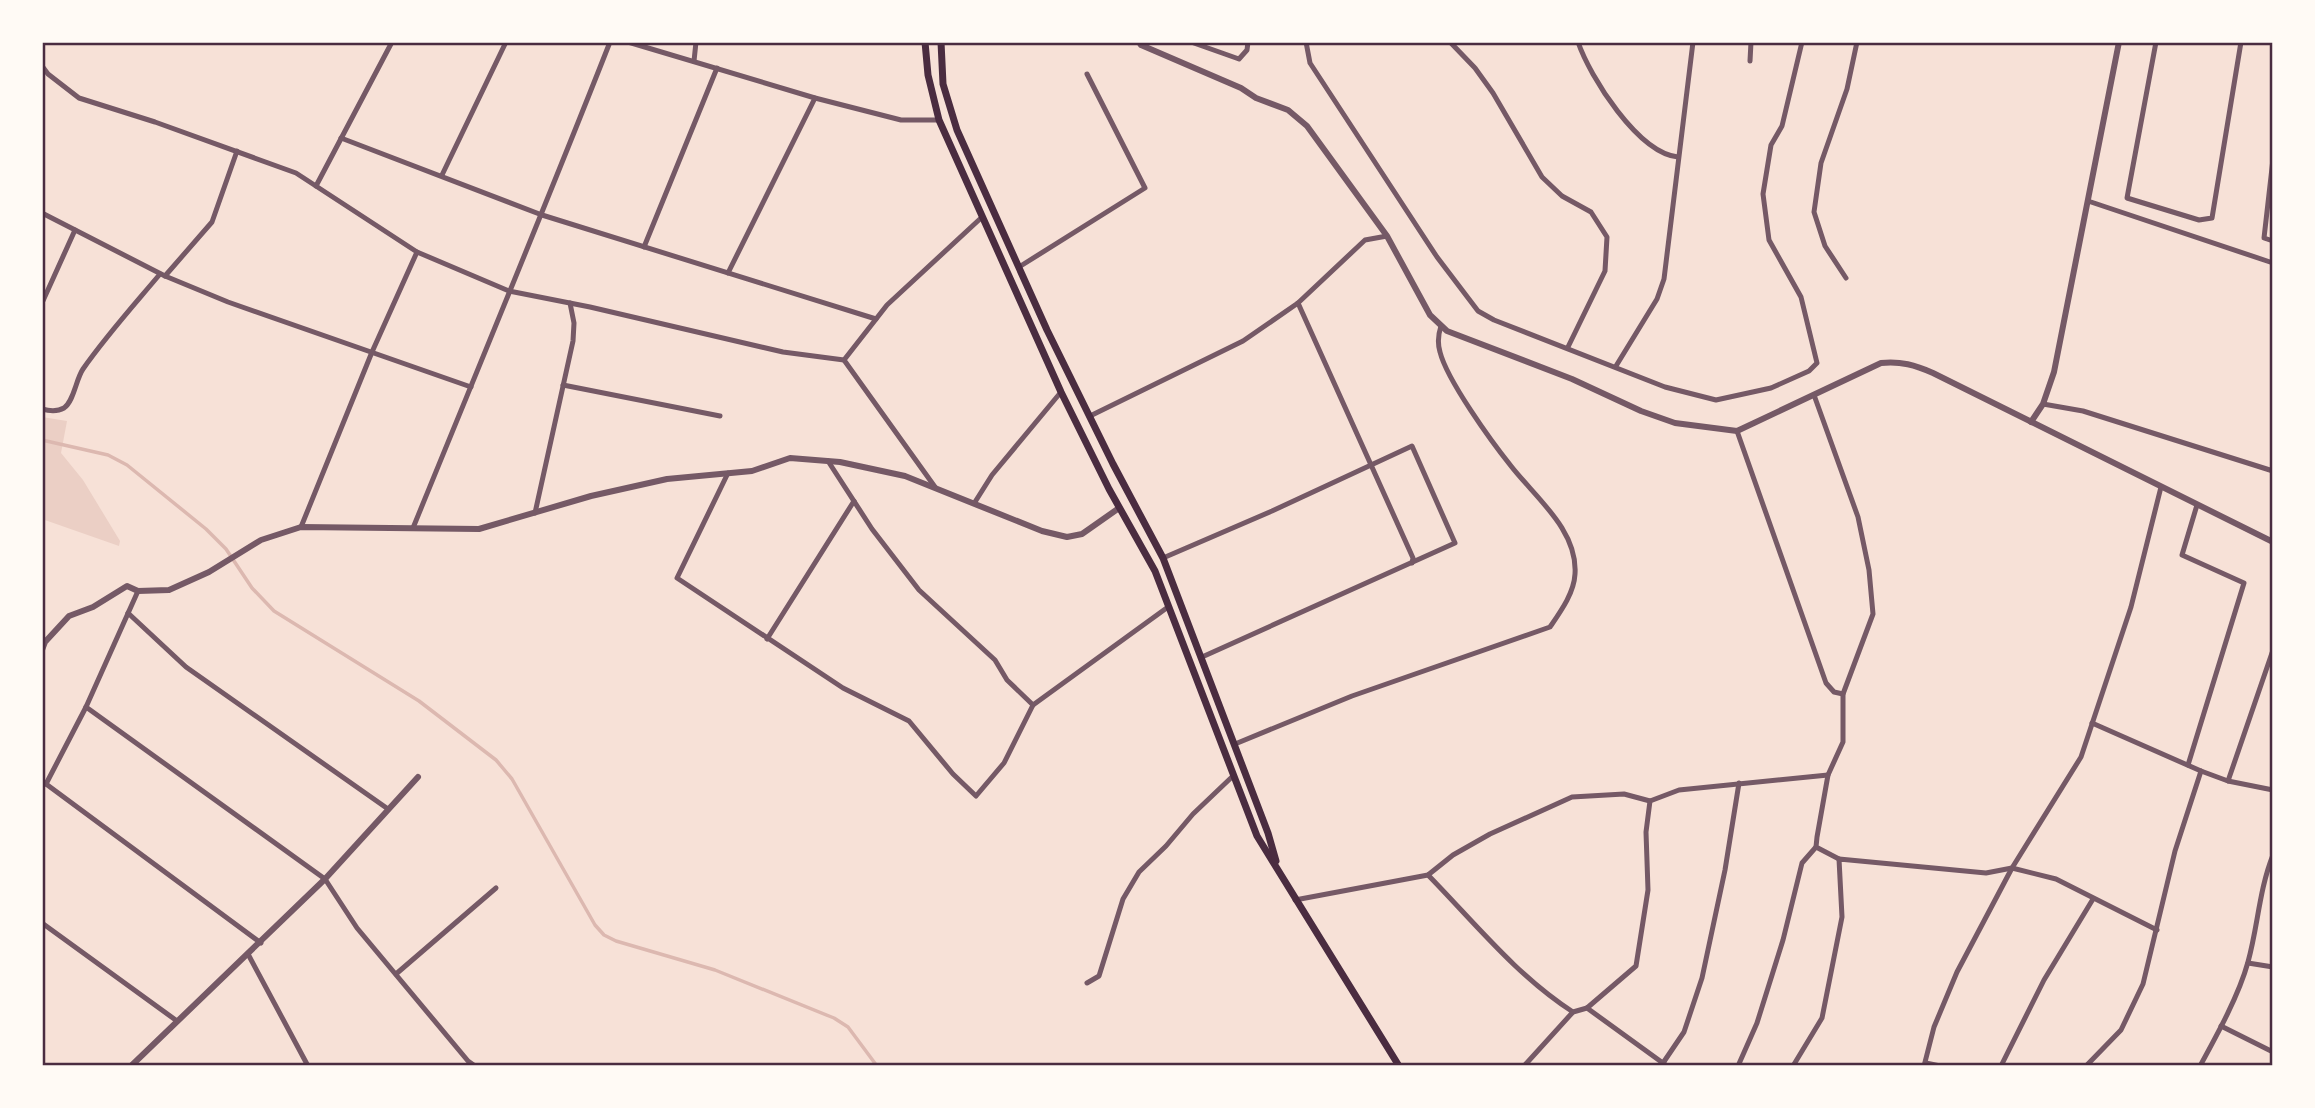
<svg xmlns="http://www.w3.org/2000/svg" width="2315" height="1108" viewBox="0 0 2315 1108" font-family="'Sofia Sans Condensed',sans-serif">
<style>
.green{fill:#ebcfc5}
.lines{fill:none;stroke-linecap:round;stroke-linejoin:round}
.stream{stroke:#dcb8b0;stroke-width:3.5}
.minor{stroke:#755966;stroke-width:5}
.tertiary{stroke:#755966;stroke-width:6}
.secondary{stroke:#4a2c40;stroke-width:7}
.neatline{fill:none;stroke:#4a2c40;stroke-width:2.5}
</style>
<rect width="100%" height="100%" fill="#f7e1d7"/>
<polygon class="green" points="42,417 67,421 61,453 83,480 120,541 119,546 42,519"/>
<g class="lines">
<polyline class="stream" points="42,440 108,455 127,465 206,529 226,549 252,588 274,611 419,701 496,760 512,779 595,925 604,935 616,941 715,970 834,1018 848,1027 877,1066"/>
<g class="minor">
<polyline points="628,42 815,98 901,120 939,120"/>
<polyline points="1191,42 1239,59 1247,50 1248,42"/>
<polyline points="1306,42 1310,63 1437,257 1478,311 1494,320 1665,387 1716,400 1771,388 1809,371 1817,363 1801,297 1769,240 1763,194 1771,145 1782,126 1802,42"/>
<polyline points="1450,42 1475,68 1493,93 1542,177 1562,196 1591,212 1607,237 1605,271 1568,347"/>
<path d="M1578 42C1590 77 1638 153 1678 157"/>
<polyline points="2156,42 2127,198 2199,220 2212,218 2241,42"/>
<polyline points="694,61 696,42"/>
<polyline points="1750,61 1751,42"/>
<polyline points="42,66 48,74 79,98 155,122 296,173 417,252 509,291 590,307 783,352 844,360"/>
<polyline points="341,138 542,215 876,319"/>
<polyline points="2273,159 2264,238 2273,241"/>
<polyline points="442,175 506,42"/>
<polyline points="316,186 392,42"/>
<polyline points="2088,201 2273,263"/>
<polyline points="42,213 165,276 228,302 471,387"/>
<polyline points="644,247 717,68"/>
<polyline points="1019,267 1145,188 1087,74"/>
<polyline points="728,273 815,98"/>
<polyline points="165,276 212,222 237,151"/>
<polyline points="1846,278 1825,246 1814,212 1821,163 1847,89 1857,42"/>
<polyline points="42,303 75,230"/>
<polyline points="1298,303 1413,558 1412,563"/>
<polyline points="1616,366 1657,299 1664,279 1693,42"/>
<polyline points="563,385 720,416"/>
<polyline points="1814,395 1858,517 1869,570 1873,614 1843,694 1843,742 1828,775 1817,837 1816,847 1839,859"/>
<polyline points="2043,404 2083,411 2273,471"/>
<path d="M42 409C49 411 57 412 64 408 74 401 76 379 83 369 106 336 134 305 160 274"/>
<polyline points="1090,416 1243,341 1298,303 1365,240 1387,236"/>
<polyline points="1737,431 1826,683 1834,692 1843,694"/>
<polyline points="828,461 872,529 919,590 995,660 1007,680 1033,705"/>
<polyline points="728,473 677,578 843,688 909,721 953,774 976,796 1004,763 1033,705 1168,607"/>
<polyline points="935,487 844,360 887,305 981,218"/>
<polyline points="975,502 992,475 1061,392"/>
<polyline points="535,513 573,341 574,323 570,303"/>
<polyline points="301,527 372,352 417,252"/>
<path d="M413 528C479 366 546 205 610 42"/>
<polyline points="1163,558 1272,511 1412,446 1455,543 1202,657"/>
<polyline points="128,613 186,667 388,809"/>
<polyline points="767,639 854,501"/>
<polyline points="86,707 325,879 357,928 468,1061 475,1066"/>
<polyline points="2092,723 2201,771 2228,781 2273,790"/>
<path d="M1235 744 1352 696 1550 627C1561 611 1574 593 1575 574 1578 530 1535 497 1511 466 1491 441 1447 380 1440 352 1437 342 1438 335 1441 326"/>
<polyline points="2188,765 2244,583 2182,555 2197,505"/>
<polyline points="42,781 261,943"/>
<polyline points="2228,781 2273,650"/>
<polyline points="46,784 86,707 138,591"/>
<path d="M1428 875C1474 922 1517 976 1573 1012"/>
<polyline points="1295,900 1428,875 1453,855 1490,834 1572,797 1624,794 1650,801"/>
<polyline points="42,923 177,1021"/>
<polyline points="248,954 308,1066"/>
<polyline points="2248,963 2273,967"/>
<polyline points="396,974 496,888"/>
<polyline points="1087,983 1099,976 1123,899 1139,872 1166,846 1193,814 1234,775"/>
<polyline points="1587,1008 1667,1066"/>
<polyline points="2221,1026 2273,1052"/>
<polyline points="1663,1063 1684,1032 1702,978 1725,870 1739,783"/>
<polyline points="1926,1063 1940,1066"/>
<polyline points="1524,1066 1573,1012 1587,1008 1636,966 1648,890 1646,832 1650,801 1679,790 1828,775"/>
<polyline points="1738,1066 1757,1023 1783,940 1802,863 1816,847"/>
<polyline points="1793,1066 1822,1018 1842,917 1839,859 1986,873 2012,868 2056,879 2157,930"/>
<polyline points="1924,1066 1934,1027 1957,972 2012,868 2081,757 2131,607 2161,487"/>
<polyline points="2001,1066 2044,980 2093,899"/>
<polyline points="2086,1066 2121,1030 2143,984 2175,851 2201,771"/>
<path d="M2200 1066C2217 1035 2239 995 2248 962 2258 926 2259 890 2273 855"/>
</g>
<g class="tertiary">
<path d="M1139 42 1141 45 1241 88 1256 98 1288 110 1307 126 1387 236 1430 315 1447 331 1572 379 1641 411 1675 423 1737 431 1881 363C1901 361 1915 365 1933 373L2273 542"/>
<polyline points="2031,422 2043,404 2054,372 2119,42"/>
<polyline points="42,650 45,642 69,616 93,607 127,586 138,591 169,590 209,572 261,540 301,527 479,529 591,496 667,479 752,471 790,458 840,462 905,476 1042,531 1067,537 1082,534 1119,508"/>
<polyline points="131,1066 325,879 418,777"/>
</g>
<g class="secondary">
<polyline points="925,42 928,75 939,120 1061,392 1109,489 1155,571 1257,836 1399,1066"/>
<polyline points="941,42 943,84 957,130 1047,330 1113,464 1163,558 1268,833 1276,861"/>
</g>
</g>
<rect width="2315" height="1108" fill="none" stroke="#fffaf5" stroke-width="88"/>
<rect x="44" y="44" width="2227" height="1020" class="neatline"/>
</svg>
